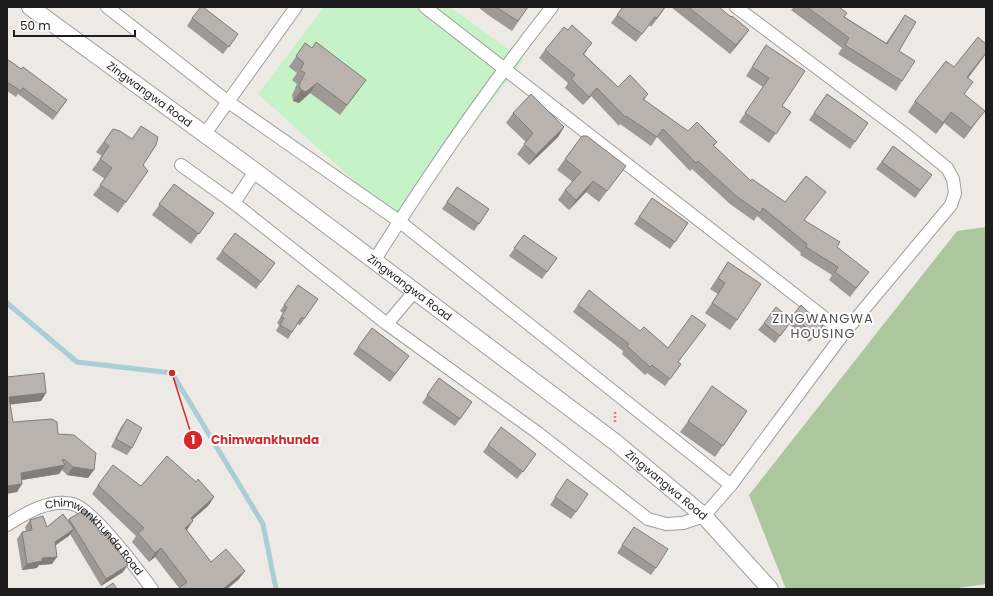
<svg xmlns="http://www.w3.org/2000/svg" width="993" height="596" viewBox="0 0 993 596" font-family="Poppins,sans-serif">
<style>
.forest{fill:#acc79d}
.park{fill:#c5f2c6}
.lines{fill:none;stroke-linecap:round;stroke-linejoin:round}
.stream{stroke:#a9ced5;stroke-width:5}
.minor-casing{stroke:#9e9e9e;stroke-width:14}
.tertiary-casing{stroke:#9e9e9e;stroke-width:18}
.path{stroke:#e87d79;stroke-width:2.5;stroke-dasharray:2 2;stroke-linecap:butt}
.minor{stroke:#fff;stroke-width:12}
.tertiary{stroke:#fff;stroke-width:16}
.wall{fill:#9f9995}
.shaded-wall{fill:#827d79}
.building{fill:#b9b2ad;stroke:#827d79}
.labels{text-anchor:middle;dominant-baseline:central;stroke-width:4;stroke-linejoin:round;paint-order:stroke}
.street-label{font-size:11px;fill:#1d1d1d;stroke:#fff}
.quarter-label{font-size:13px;letter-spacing:1px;fill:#505050;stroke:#fff}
.leader{fill:none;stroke:#d62828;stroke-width:1.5}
.callout-dot{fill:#d62828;stroke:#fff;stroke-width:1.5}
.mark-label{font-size:12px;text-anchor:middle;font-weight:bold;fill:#fff}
.callout-label{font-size:12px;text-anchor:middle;font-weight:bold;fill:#d62828;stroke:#fff;stroke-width:4;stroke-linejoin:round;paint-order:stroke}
</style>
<rect width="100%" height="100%" fill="#ede9e4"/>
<polygon class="forest" points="986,227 986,584 951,589 786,589 749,495 957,231"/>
<polygon class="park" points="324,7 450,7 523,60 399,221 258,94"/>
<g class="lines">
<polyline class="stream" points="7,303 77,362 172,373 263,524 276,589"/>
<g class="minor-casing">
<g id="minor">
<polyline points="107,7 227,101 399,221 731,485"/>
<polyline points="425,7 844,333"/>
<polyline points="204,135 296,7"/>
<polyline points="181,165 234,203 255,171"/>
<polyline points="234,203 387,324 538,433 648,519 666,524 683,523 704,516 731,485 844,333 951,205 955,193 953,179 947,168 905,134 736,7"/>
<path d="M374 261C429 174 488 88 552 7"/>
<polyline points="387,324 414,292"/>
<path id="s1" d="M7 525C26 513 50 498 73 504 94 510 138 570 152 589"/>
</g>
</g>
<g class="tertiary-casing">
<g id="tertiary">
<path id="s2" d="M30 7 255 171 615 442 704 516 770 589"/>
</g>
</g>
<polyline class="path" points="615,422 615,411"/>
<use href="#minor" class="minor"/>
<use href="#tertiary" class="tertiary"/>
</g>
<g class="wall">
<polygon points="478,7 528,7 512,31 488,15"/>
<polygon points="623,7 631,8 632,7 666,7 651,27 649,25 636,42 611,23"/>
<polygon points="671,7 719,7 743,38 730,54"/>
<polygon points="794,7 839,7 845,17 886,43 905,15 899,51 902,81 896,91 838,54 842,48 791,10"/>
<polygon points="192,18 238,34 223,54 187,26"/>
<polygon points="568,30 587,51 584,54 618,87 648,94 644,100 688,131 717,142 714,146 751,181 785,202 820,200 804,220 837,247 863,280 850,297 829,280 832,275 800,255 801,253 757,216 754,221 730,204 692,169 690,171 657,137 651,146 620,124 619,126 591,96 583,105 565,88 568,83 539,58 545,50"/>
<polygon points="305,43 359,90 340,115 310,93 299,103 293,101 292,95 297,84 292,80 297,73 289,67"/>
<polygon points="766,45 782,106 791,112 769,143 739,122 763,87 746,76"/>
<polygon points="983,58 968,78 964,95 977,121 964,139 944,123 936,134 908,112 915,101 954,67"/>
<polygon points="7,59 67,100 53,120 18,94 16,97 7,91"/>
<polygon points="827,94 868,123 850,149 809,120"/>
<polygon points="513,113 564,127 558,137 529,165 517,154 526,142 506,123"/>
<polygon points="113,129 148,171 118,213 93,195 105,179 92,170 102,156 96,152"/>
<polygon points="893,146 932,175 915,198 876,169"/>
<polygon points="565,159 618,176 599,202 586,192 569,210 558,200 565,190 573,182 557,170"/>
<polygon points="174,184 214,213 191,244 152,215"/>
<polygon points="457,187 489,209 474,231 442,209"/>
<polygon points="652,198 688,223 670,249 634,224"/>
<polygon points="235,233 275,263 256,289 216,259"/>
<polygon points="524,235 557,258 542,279 509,256"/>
<polygon points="728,262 737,320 730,330 705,313 718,294 710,289"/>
<polygon points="298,285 318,299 300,325 297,324 288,339 276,331 279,325 277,323 283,313 280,311"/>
<polygon points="578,305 681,364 665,386 647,373 645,375 622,354 623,351 573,312"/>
<polygon points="793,315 817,333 809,342 789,324 775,343 758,330 764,323 790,318"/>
<polygon points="372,328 409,356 390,382 353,354"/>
<polygon points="7,377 46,393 41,401 10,404 13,422 58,434 88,478 67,475 62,470 59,474 22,480 17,492"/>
<polygon points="439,378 472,402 455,426 422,403"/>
<polygon points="747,411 715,457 680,432 688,421"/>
<polygon points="127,419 132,448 127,455 111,447 121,427"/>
<polygon points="488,445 531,461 517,479 483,452"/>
<polygon points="567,479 576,512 571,519 550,505"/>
<polygon points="196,482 214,497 208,506 192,520 187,530 211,562 245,571 238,580 227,589 178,589 179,588 155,557 149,562 132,542 136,536 92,494 98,485 141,486"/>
<polygon points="69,519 102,535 123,572 101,586 70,534 55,546 52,564 39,565 37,568 22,570 17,539 22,532 26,531 25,527 30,520 47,527 68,520"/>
<polygon points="634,527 656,568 651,575 617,553"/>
</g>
<g class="shaded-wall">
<polygon points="749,30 743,38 730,54 736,45"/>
<polygon points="986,53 983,58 960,88 967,77"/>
<polygon points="317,83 310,93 299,103 293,101 301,90"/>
<polygon points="597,88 591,96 583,105 589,97"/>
<polygon points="985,111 977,121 964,139 971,128"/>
<polygon points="951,112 944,123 936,134 943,123"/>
<polygon points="564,127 558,137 529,165 536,155"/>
<polygon points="593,181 586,192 569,210 576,200"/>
<polygon points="823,326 817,333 809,342 814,335"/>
<polygon points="46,393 41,401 7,405 9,397"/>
<polygon points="64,459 59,466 65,465 59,474 15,481 21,473 62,460"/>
<polygon points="73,467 94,470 88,478 67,475"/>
<polygon points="22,484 17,492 7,494 7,486"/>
<polygon points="214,497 208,506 184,527 191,518"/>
<polygon points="193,521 187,530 185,528"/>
<polygon points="74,529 69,536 50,549 55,542"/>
<polygon points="161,548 155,557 149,562 155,553"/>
<polygon points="57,557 52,564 39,565 37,568 22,570 27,564 42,558"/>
<polygon points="128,565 123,572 101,586 106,579"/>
<polygon points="245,571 238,580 227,589 223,589"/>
</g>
<g class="building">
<polygon points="201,7 203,7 238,34 229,47 192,18"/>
<polygon points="496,7 528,7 518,21"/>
<polygon points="623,7 631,7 631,8 632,7 665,7 657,18 655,17 642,34 617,15"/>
<polygon points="688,7 719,7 731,17 732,16 749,30 736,45"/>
<polygon points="807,7 839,7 847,13 844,17 887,44 905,15 916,22 899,51 915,61 902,81 845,45 849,38"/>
<polygon points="572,25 592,43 583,54 618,87 630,75 648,94 643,99 688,131 697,122 717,142 713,145 751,181 752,179 785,202 806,176 826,192 804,220 840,242 837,247 869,272 856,288 835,272 838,267 806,247 807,244 763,208 760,213 736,196 698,161 696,163 663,129 657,137 626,116 625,117 597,88 589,97 571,79 575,75 545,50 564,27 568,30"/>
<polygon points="978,37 986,44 986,53 967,77 973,82 964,94 985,111 971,128 951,112 943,123 915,101 946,61 954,67"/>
<polygon points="316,42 366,80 347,105 317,83 306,92 301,90 299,85 305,73 300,70 304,63 296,56 305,43 312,48"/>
<polygon points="766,45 805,71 782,106 791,112 776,134 745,113 769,78 752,67"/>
<polygon points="7,59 21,69 23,67 67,100 57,113 23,88 21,91 7,82"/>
<polygon points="531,94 564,127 536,155 524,144 533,133 513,113"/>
<polygon points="827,94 868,123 855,142 814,113"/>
<polygon points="141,126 158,137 156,145 143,165 148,171 126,202 100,185 112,168 100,159 109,146 104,142 113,129 120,131 132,139"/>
<polygon points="582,136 587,136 626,166 607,191 593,181 576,200 565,190 581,172 565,159"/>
<polygon points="893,146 932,175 920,190 882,162"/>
<polygon points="174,184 214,213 199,234 159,204"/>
<polygon points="457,187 489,209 479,224 447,202"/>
<polygon points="652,198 688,223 675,242 639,217"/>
<polygon points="235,233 275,263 261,282 222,251"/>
<polygon points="524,235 557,258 547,272 514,248"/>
<polygon points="728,262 761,284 737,320 712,303 725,283 718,278"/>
<polygon points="298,285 318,299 304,319 302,317 292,332 280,325 284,318 281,317 287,307 284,305"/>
<polygon points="589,290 640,331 644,327 668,348 692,315 706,325 678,362 681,364 670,379 652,365 650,367 627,346 629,344 578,305"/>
<polygon points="801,305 823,326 814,335 793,315"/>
<polygon points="776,307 792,320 780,336 764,323"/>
<polygon points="372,328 409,356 395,374 358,347"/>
<polygon points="44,373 46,393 9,397 13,422 52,419 57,422 58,434 74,435 96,453 94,470 73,467 64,459 62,460 65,465 21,473 22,484 7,486 7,377"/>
<polygon points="439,378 472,402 460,419 427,395"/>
<polygon points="712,386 747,411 723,446 688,421"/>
<polygon points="127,419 142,428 132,448 116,439"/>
<polygon points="501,427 536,454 523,472 488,445"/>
<polygon points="167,456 196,482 198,479 214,497 191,518 193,521 185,528 211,562 226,549 245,571 223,589 178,589 187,582 161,548 155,553 138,533 144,528 98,485 113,465 141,486"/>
<polygon points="567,479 588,494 576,512 555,497"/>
<polygon points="84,510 90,515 102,535 107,532 128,565 106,579 69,519"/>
<polygon points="63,514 74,529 55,542 57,557 42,558 42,561 27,564 22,532 32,530 30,520 43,516 47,527"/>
<polygon points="634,527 668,549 656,568 622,545"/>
<polygon points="113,583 117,589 104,589"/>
</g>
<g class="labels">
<g class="street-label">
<text stroke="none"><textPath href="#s2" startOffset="148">Zingwangwa Road</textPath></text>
<text stroke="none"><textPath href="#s2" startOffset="472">Zingwangwa Road</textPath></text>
<text stroke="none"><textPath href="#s2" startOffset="796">Zingwangwa Road</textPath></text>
<text stroke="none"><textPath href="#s1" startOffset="106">Chimwankhunda Road</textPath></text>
</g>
<g class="quarter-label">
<text x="823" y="318">ZINGWANGWA<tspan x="823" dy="15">HOUSING</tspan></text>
</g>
</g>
<path class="leader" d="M172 373L193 440"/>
<g class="callout-dot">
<circle cx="172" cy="373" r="4"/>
<circle cx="193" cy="440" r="10"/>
</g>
<g class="mark-label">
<text x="193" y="444">1</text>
</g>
<g class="callout-label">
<text x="265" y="444">Chimwankhunda</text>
</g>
<rect width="993" height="596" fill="none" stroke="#1d1d1d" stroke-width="16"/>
<path d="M14 30v6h121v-6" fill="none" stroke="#1d1d1d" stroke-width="2"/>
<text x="20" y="30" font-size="12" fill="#1d1d1d" stroke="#ffffff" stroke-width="3" paint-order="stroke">50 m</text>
</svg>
